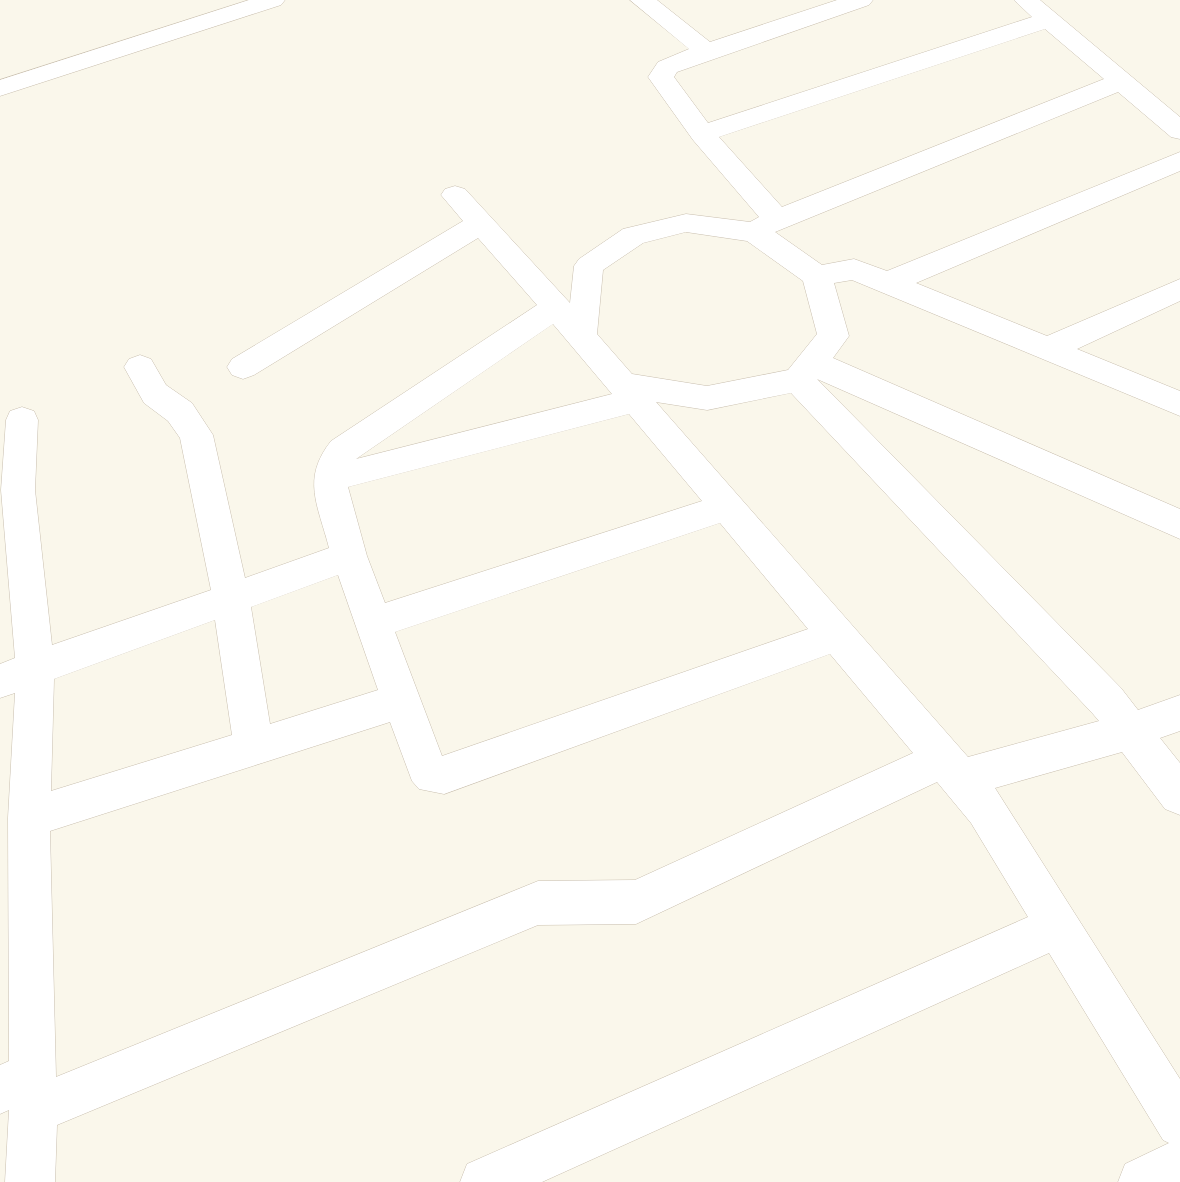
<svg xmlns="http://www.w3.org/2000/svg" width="1180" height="1182" viewBox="0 0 1180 1182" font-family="Rubik,sans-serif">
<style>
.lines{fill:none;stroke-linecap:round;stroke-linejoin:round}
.minor-casing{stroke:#c9bfaf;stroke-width:1}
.minor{fill:#fff;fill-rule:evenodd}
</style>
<rect width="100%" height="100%" fill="#faf7eb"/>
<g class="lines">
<g class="minor-casing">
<g id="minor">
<polygon points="249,0 285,0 281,5 0,96 0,80"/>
<path d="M630 0H657L710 42 837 0H873L869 5 677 72 674 77 708 123 1032 17 1014 0H1040L1180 117V139L1171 137 1118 92 775 232 822 265 854 259 887 271 1180 152V171L916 283 1047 336 1180 279V301L1077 349 1180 391V416L852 280 834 283 849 336 833 358 1180 509V539L817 379 1121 688 1138 710 1180 695V731L1160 738 1180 763V815L1165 809 1122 752 995 788 1180 1079V1182H1118L1125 1164 1169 1143 1163 1140 1049 953 542 1182H460L467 1164 1028 917 971 823 937 782 636 924 538 925 57 1125 55 1182H5L9 1110 0 1114V1065L9 1061 8 818 15 693 0 698V664L15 658 1 490 6 420 10 411 22 407 34 411 38 420 35 490 52 645 211 590 180 438 168 421 144 403 124 367 129 359 140 355 151 359 166 385 192 403 213 435 245 578 329 548C318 505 301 479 331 441L537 305 478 238 254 375 243 379 232 375 227 367 232 359 463 221 441 195 445 189 455 186 465 189 570 303 574 266 579 259 623 229 686 214 750 222 759 217 693 140 648 77 658 62 689 49ZM1045 29 1104 79 782 207 719 137ZM686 232 747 241 803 281 817 334 788 370 707 386 632 374 597 334 603 270 643 243ZM553 324 612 394 356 459ZM791 393 1093 714 1099 721 968 757 656 402 707 410ZM629 414 702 501 385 603 367 556 348 487ZM720 523 808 629 442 756 395 632ZM338 575 378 690 270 724 251 607ZM215 620 232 735 51 791 54 679ZM830 654 913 753 635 880 538 881 56 1077 50 831 390 722 412 781 419 789 444 794Z"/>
</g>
</g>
<use href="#minor" class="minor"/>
</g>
</svg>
